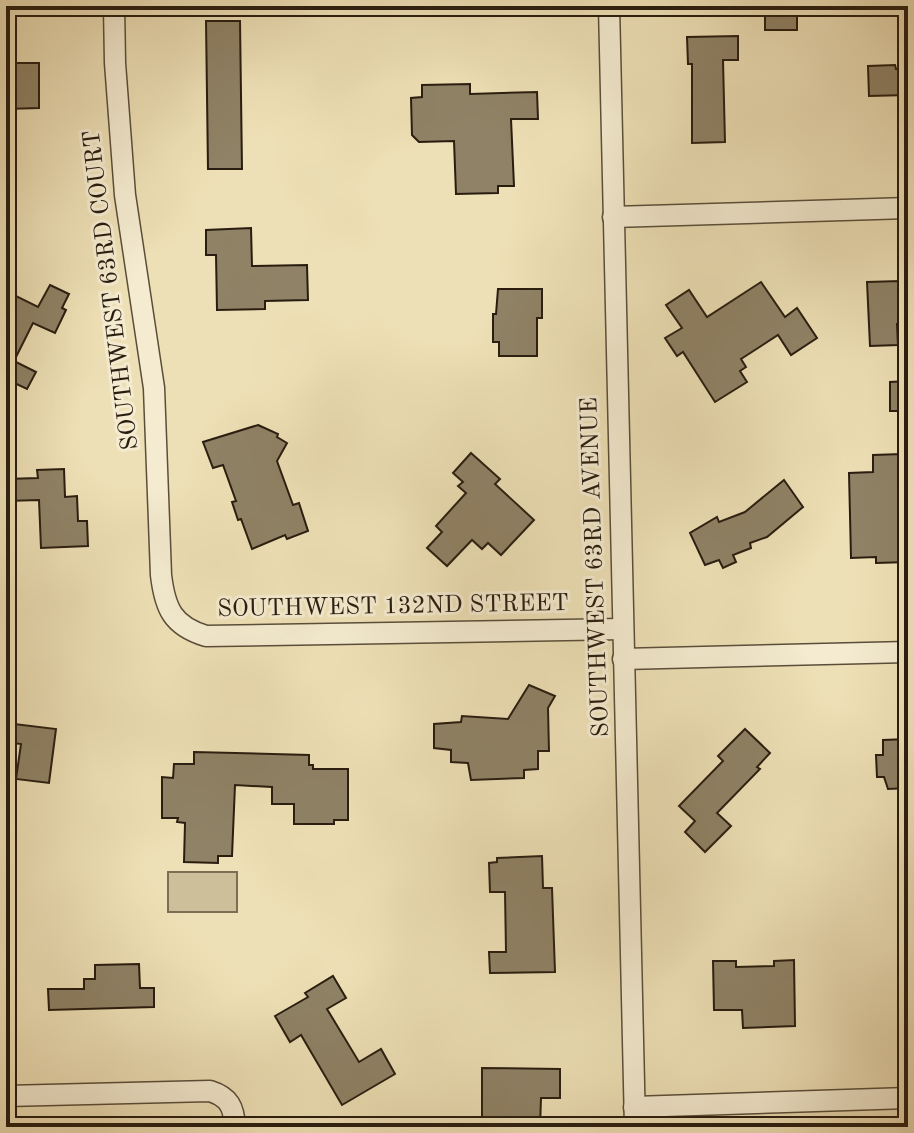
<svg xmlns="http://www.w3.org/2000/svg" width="914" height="1133" viewBox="0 0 914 1133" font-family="'Old Standard TT',serif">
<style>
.green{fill:#cdbf9a;stroke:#7b6e55;stroke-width:2}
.building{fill:#8f8266;stroke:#291d10;stroke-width:2}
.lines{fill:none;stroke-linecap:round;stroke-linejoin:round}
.minor-casing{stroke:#5a4e3a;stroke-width:23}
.minor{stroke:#f4ebd0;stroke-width:20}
.labels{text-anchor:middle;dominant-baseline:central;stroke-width:6;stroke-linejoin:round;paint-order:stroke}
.street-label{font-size:24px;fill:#291d10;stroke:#f4ebd0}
</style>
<rect width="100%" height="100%" fill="#eee0b6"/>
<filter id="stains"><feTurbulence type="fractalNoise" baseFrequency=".0025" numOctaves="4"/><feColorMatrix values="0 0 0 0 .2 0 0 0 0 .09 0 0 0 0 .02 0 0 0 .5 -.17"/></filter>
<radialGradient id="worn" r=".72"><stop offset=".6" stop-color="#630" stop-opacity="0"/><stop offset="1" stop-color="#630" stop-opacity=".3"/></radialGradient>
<rect class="green" x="168" y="872" width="69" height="40"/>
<g class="building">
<polygon points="797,9 797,30 765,30 765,10"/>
<polygon points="206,21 240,21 242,169 208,169"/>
<polygon points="738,36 738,60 723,60 725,142 692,143 692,64 688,64 687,37"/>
<polygon points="6,63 39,63 39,108 6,109"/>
<polygon points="895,65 896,69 908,69 908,95 869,96 868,66"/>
<polygon points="470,84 470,94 537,92 538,119 511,119 514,186 498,186 498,193 456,194 454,141 419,142 412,135 411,98 422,97 422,85"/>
<polygon points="251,228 252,266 307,265 308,300 265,301 265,309 217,310 216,255 206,255 206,230"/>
<polygon points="900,281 900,292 908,291 908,323 897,324 898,345 870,346 867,282"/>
<polygon points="761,282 785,317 797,308 817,338 791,355 778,335 741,359 746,367 740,371 747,382 715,402 683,352 677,356 665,338 682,328 666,305 689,290 707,317"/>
<polygon points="50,285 69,294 62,308 66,310 55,333 33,323 14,361 36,372 27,389 6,379 6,291 38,307"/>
<polygon points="498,289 542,289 542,318 537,318 537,356 499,356 499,342 493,342 493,314 496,314"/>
<polygon points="908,381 908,411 890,411 890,382"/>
<polygon points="258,425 278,434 277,437 287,443 277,461 293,505 299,503 308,531 287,539 285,535 252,549 241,519 238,520 232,502 236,501 223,465 213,468 203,442"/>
<polygon points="471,453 500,479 495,484 534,520 501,555 488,543 482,549 472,540 447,566 427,548 442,532 436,526 466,493 458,486 463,482 453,473"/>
<polygon points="902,454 904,526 908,526 908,562 876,563 876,557 851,558 849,473 873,472 873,455"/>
<polygon points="64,469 65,497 77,496 78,521 87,521 88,546 41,548 39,500 6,501 6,479 38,478 37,470"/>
<polygon points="784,480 803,507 767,537 750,543 751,548 733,555 736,562 723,568 719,560 705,565 690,533 717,517 719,522 745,512"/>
<polygon points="529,685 555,696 548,708 549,751 538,751 538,769 524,770 524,778 471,780 468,763 451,762 451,750 434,748 434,724 461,722 462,716 508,719"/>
<polygon points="6,723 56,729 49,783 16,779 21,744 6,742"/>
<polygon points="745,729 770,753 757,767 760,769 717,813 731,826 705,852 685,832 695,821 679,806 723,761 718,756"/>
<polygon points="908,739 908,788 888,789 884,777 877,777 876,755 883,755 883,740"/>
<polygon points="194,752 309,755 309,765 313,765 313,769 348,769 348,820 334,820 334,824 294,824 294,804 272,804 272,787 235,785 232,856 218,856 218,863 184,862 185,823 177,822 178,818 162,818 162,777 173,778 174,764 194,764"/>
<polygon points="542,856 543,888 552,888 555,972 490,973 489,952 506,952 505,892 490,892 489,863 497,862 497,858"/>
<polygon points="794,960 795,1026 743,1028 742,1010 714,1010 713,961 736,961 736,967 774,966 774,961"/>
<polygon points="139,964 140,988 154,988 154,1007 49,1010 48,989 84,989 84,979 95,979 95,965"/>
<polygon points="333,976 346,998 327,1009 359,1062 381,1049 395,1074 342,1105 301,1035 290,1042 275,1016 308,997 305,993"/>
<polygon points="482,1068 560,1069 560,1098 541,1098 540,1127 482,1127"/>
</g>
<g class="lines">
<g class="minor-casing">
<g id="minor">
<path d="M114 6 115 63 125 195 154 388 161 575C165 609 173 626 206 636L622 629"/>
<polyline points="609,6 635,1127"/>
<polyline points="613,217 908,208"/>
<polyline points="623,659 908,652"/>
<path d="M6 1096 210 1091C229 1097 234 1107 235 1127"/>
<polyline points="634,1107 908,1098"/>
</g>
</g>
<use href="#minor" class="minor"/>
</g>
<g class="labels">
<g class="street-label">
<text transform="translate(112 290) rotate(-97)">SOUTHWEST 63RD COURT</text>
<text transform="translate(596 567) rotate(-92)">SOUTHWEST 63RD AVENUE</text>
<text transform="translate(393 607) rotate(-1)">SOUTHWEST 132ND STREET</text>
</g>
</g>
<rect width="914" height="1133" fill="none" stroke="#eee0b6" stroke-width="32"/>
<rect x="8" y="8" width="898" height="1117" fill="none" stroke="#291d10" stroke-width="4"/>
<rect x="16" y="16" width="882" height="1101" fill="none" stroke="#291d10" stroke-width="2"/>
<rect width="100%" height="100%" filter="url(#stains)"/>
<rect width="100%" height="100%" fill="url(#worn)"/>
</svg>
